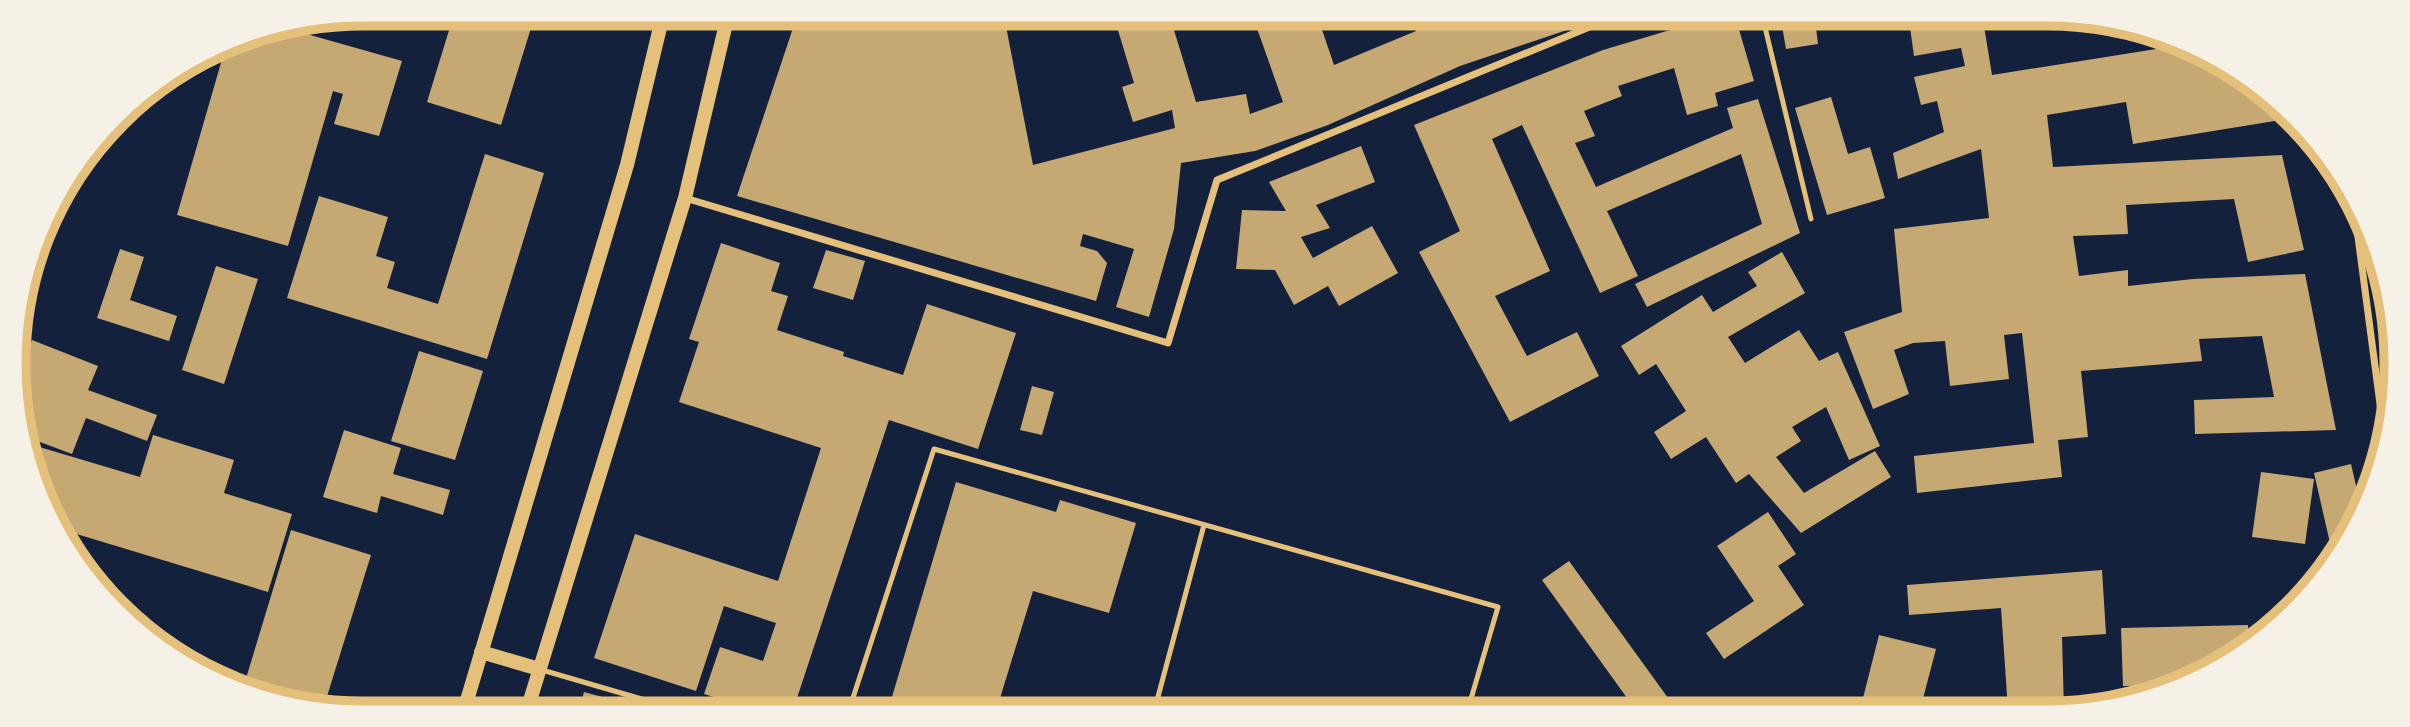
<svg xmlns="http://www.w3.org/2000/svg" width="2410" height="727" viewBox="0 0 2410 727" font-family="'Roboto Condensed',sans-serif">
<style>
.building{fill:#c6a872}
.lines{fill:none;stroke-linecap:round;stroke-linejoin:round}
.service{stroke:#e5c07b;stroke-width:5}
.minor{stroke:#e5c07b;stroke-width:7}
.secondary{stroke:#e5c07b;stroke-width:14}
.rim{fill:none;stroke:#e5c07b;stroke-width:9}
</style>
<rect width="100%" height="100%" fill="#14213d"/>
<g class="building">
<polygon points="454,14 535,15 501,125 427,102"/>
<polygon points="797,16 1004,16 1033,165 1175,128 1172,110 1133,122 1122,87 1134,83 1114,17 1170,17 1196,102 1246,94 1250,114 1283,102 1253,17 1318,18 1334,65 1416,31 1412,18 1571,19 1573,28 1460,66 1328,125 1255,151 1181,163 1174,229 1149,317 1116,307 1134,249 1083,234 1080,246 1097,251 1107,263 1096,301 737,196"/>
<polygon points="1707,19 1736,19 1754,81 1715,93 1718,106 1687,115 1674,68 1618,86 1622,96 1584,111 1595,136 1575,143 1596,187 1733,128 1727,108 1758,99 1800,233 1647,307 1635,284 1762,224 1741,154 1607,211 1638,276 1600,293 1522,125 1492,139 1550,271 1495,296 1527,356 1577,332 1599,376 1510,422 1419,252 1460,231 1414,125 1603,50"/>
<polygon points="1781,20 1815,20 1818,44 1786,49"/>
<polygon points="1909,20 1983,20 1992,75 2175,46 2241,73 2287,119 2133,144 2126,102 2047,115 2053,167 2282,155 2304,250 2248,262 2234,199 2126,205 2128,234 2073,236 2079,276 2128,270 2128,286 2193,279 2305,274 2336,430 2195,434 2194,400 2274,397 2262,336 2199,339 2202,361 2081,371 2088,437 2058,440 2062,477 1917,493 1914,456 2034,443 2022,333 2004,335 2009,379 1950,386 1945,341 1913,343 1894,350 1909,394 1873,409 1844,332 1902,312 1894,229 1989,218 1981,149 1898,179 1893,153 1944,132 1937,101 1921,105 1914,77 1965,66 1961,48 1914,56"/>
<polygon points="289,29 402,61 379,136 334,124 343,94 333,91 288,246 177,215 227,42"/>
<polygon points="1831,97 1848,154 1870,147 1885,198 1827,215 1795,108"/>
<polygon points="1361,146 1375,182 1316,205 1330,228 1301,237 1313,258 1372,226 1398,273 1339,306 1328,286 1294,305 1275,270 1236,269 1242,210 1286,211 1269,182"/>
<polygon points="485,154 544,173 487,359 287,298 319,196 388,217 376,256 395,262 387,288 438,304"/>
<polygon points="721,243 780,263 771,291 788,296 777,330 844,352 843,356 903,375 927,304 1016,333 978,449 889,420 794,707 746,707 704,694 720,647 763,661 776,623 724,606 696,691 594,658 635,534 778,581 821,448 679,402 699,342 689,339"/>
<polygon points="2368,246 2389,296 2389,380 2377,316"/>
<polygon points="120,249 144,257 130,300 177,316 169,341 97,318"/>
<polygon points="826,250 865,261 853,300 813,288"/>
<polygon points="1782,252 1805,293 1728,337 1745,363 1799,330 1819,361 1838,352 1880,446 1849,460 1826,407 1792,427 1801,441 1776,457 1804,493 1875,451 1891,477 1801,533 1749,474 1736,483 1706,437 1671,459 1654,432 1686,411 1656,364 1639,375 1621,346 1702,295 1713,312 1757,286 1748,272"/>
<polygon points="216,266 258,279 224,384 182,370"/>
<polygon points="32,340 98,366 88,390 157,415 147,441 86,418 72,454 32,439 26,453 20,370"/>
<polygon points="419,351 483,371 455,460 391,441"/>
<polygon points="1032,386 1054,392 1042,435 1020,430"/>
<polygon points="344,430 401,448 393,474 450,490 443,515 381,496 377,513 323,497"/>
<polygon points="153,435 234,460 224,493 292,514 268,592 60,529 30,463 36,446 140,477"/>
<polygon points="2351,464 2361,507 2349,539 2330,543 2314,473"/>
<polygon points="2261,472 2314,479 2305,544 2252,537"/>
<polygon points="956,482 1056,512 1060,500 1136,523 1109,613 1033,591 997,708 889,707"/>
<polygon points="1768,512 1796,554 1778,566 1804,605 1724,659 1706,633 1754,601 1717,546"/>
<polygon points="291,530 371,555 324,706 295,706 244,685"/>
<polygon points="1569,561 1676,709 1635,709 1542,580"/>
<polygon points="2102,570 2106,634 2062,637 2064,710 2008,710 2001,608 1909,615 1907,585"/>
<polygon points="2248,625 2249,644 2183,685 2123,686 2121,628"/>
<polygon points="1879,635 1936,649 1920,710 1860,710"/>
<polygon points="584,692 606,698 603,707 580,707"/>
</g>
<g class="lines">
<g class="service">
<polyline points="1763,19 1811,219"/>
<polyline points="542,670 669,707"/>
<polyline points="850,707 934,449 1498,607 1468,709"/>
<polyline points="1155,708 1204,525"/>
</g>
<g class="minor">
<polyline points="685,198 1168,343 1217,180 1609,19"/>
<polyline points="2355,214 2385,442"/>
</g>
<g class="secondary">
<polyline points="481,652 539,669"/>
<polyline points="465,707 627,165 663,15"/>
<polyline points="528,707 685,198 728,15"/>
</g>
</g>
<path d="M0 0H2410V727H0ZM363 26H2047A337 337 0 0 1 2384 363V364A337 337 0 0 1 2047 701H363A337 337 0 0 1 26 364V363A337 337 0 0 1 363 26Z" fill="#f6f1e7" fill-rule="evenodd"/>
<path class="rim" d="M363 26H2047A337 337 0 0 1 2384 363V364A337 337 0 0 1 2047 701H363A337 337 0 0 1 26 364V363A337 337 0 0 1 363 26Z"/>
</svg>
